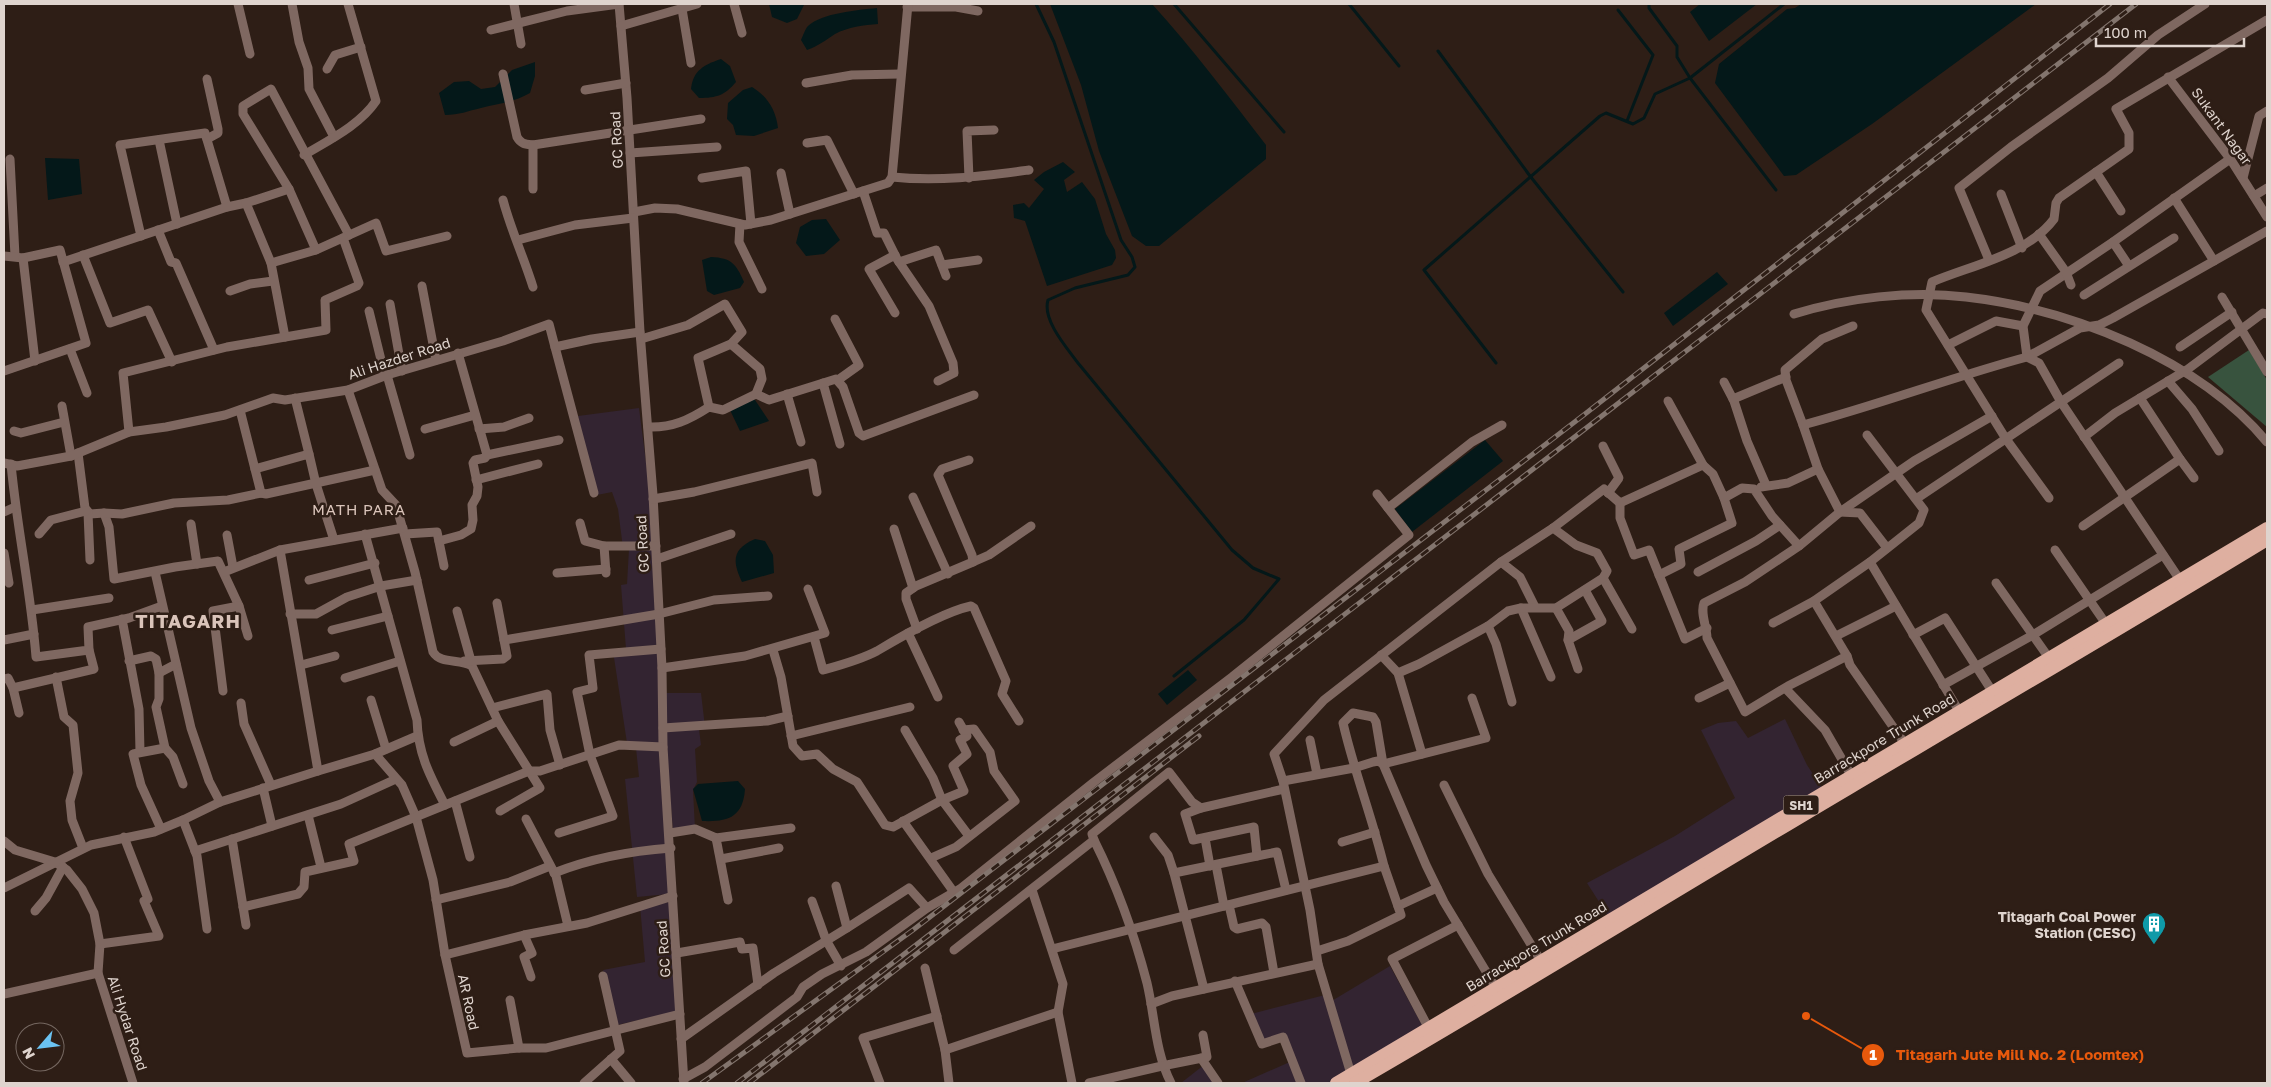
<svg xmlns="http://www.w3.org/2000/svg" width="2271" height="1087" viewBox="0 0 2271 1087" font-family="'Golos Text',sans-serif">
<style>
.commercial{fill:#332431}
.green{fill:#38533e}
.water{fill:#041819}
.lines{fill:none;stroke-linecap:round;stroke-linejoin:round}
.stream{stroke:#041819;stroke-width:3}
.street{stroke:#7f6861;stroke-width:9}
.primary{stroke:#deafa0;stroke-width:12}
.rail-casing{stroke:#83756e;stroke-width:5}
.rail{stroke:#2e1e16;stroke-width:3;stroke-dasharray:9;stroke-linecap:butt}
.labels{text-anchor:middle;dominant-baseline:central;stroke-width:5;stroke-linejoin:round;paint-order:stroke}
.shield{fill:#2e1e16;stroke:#aa9d97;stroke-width:1}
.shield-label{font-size:12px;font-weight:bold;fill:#dfd4ce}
.street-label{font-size:14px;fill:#dfd4ce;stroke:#2e1e16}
.poi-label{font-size:14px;font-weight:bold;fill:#dfd4ce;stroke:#2e1e16;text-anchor:end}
.neighbourhood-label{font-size:15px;letter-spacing:1px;fill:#dac4ba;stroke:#2e1e16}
.district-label{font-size:19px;font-weight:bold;letter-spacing:1px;fill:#dac4ba;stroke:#2e1e16}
.leader{fill:none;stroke:#e8590c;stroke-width:2}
.callout-dot{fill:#e8590c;stroke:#2e1e16;stroke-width:2}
.mark-label{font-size:15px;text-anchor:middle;font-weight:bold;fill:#fff}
.callout-label{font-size:15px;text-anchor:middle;font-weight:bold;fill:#e8590c;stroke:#2e1e16;stroke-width:5;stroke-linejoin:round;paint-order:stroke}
</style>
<rect width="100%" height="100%" fill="#2e1e16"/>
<g class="commercial">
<polygon points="639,408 650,493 659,666 659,744 627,743 613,651 626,649 621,585 627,584 629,549 623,548 618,509 612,492 597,495 578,416"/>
<polygon points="666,693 701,693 705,727 699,729 701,745 695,749 697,782 693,790 695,829 673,831 666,747"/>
<polygon points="1785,719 1807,765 1827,795 1612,922 1587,883 1675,836 1735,798 1701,730 1718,723 1736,721 1748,738"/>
<polygon points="636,748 659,749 669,894 637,897 625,779 639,777"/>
<polygon points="669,902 678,1011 617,1025 603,970 645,962 640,906"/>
<polygon points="1390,966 1427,1034 1356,1077 1330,1002"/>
<polygon points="1325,995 1349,1081 1345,1083 1242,1083 1292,1061 1283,1035 1264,1042 1251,1014"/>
<polygon points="1204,1065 1215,1083 1181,1083"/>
</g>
<polygon class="green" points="2249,350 2267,380 2267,427 2208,377"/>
<g class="water">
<polygon points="769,4 803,4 804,5 797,19 787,23 772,17"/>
<path d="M1050 4H1152C1193 49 1229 97 1266 145V159L1159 246H1146L1132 236 1099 151 1081 85Z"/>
<polygon points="1700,4 1757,4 1709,41 1690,12"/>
<polygon points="1801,4 2036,4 1872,124 1796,175 1784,176 1715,83 1719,64 1787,9 1795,8"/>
<path d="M877 8 878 24C864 25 848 27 835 34 826 40 818 46 807 50L801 40C803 36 805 29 808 26 822 13 858 10 877 8Z"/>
<path d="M721 59 730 66 736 82C725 95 717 98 699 98L691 89C693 70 704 65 721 59Z"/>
<path d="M535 62V76L530 93C512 103 500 103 481 108 468 111 459 115 445 115L439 93 454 82 469 81 481 89 495 87 512 70Z"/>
<path d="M752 87C767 96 776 110 778 128L754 136 736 135 733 125 727 119 728 103 743 90Z"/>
<polygon points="45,158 79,159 82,194 48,200"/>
<polygon points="1063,162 1075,172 1064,180 1067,192 1082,182 1095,199 1106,234 1115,250 1116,258 1112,265 1047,286 1025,221 1014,218 1013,205 1024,203 1029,208 1044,189 1034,180 1044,172"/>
<polygon points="826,219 840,240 824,254 806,256 796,243 800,227 812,220"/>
<path d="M711 257C732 258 736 264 744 282L740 288 714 295 707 291 702 260Z"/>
<polygon points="1717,272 1728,284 1673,326 1664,313"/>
<polygon points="753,397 769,421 740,431 730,410"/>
<polygon points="1485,440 1503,461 1412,532 1395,509"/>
<path d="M755 539 765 541 773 555 774 573 742 582C732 561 732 549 755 539Z"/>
<polygon points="1188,670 1197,680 1167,705 1158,694"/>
<path d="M738 781 745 789C743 818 727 822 702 821L693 789 698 784Z"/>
</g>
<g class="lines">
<g class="stream">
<path d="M1036 4 1054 42 1121 240 1132 257 1135 267 1128 275 1075 288 1048 300C1042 320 1067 348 1078 363L1232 550 1253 568 1279 579 1244 620 1174 676"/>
<polyline points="1174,4 1284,132"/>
<polyline points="1349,4 1399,66"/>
<polyline points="1649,4 1649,8 1677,46 1677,57 1690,78 1776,190"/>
<polyline points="1618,10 1653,55 1627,121"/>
<polyline points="1438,51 1530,176 1623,292"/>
<polyline points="1496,363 1424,270 1600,116 1606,113 1633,124 1644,118 1655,94 1690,78 1784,4"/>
</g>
<g class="street">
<polyline points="238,4 250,54"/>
<polyline points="292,4 299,42 308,68 309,89 334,137"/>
<polyline points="514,4 521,44"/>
<polyline points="619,4 627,98 640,332 653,495 662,668 663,747 684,1083"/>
<polyline points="734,4 742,33"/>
<polyline points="907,7 956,7 978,11"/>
<polyline points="682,9 691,63"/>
<polyline points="621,26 697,4"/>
<polyline points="491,30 567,11 619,4"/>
<polyline points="327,69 335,55 361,47"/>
<path d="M503 74 517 137C521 144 525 144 533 145L701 119"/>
<polyline points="2168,77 2231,160 2267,217"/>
<polyline points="207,79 218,129 218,133 207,139"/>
<polyline points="806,83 852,75 900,74"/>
<polyline points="585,90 626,83"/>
<polyline points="159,140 177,224"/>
<polyline points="807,143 827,140 854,194"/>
<polyline points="630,153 717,147"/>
<path d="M304 155C329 140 360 125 376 101L348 4"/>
<polyline points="10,159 15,256"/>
<polyline points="2230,159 2113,242 2040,291 2023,326 2027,357 2080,328 2099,325 2113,318 2267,231"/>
<polyline points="2096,172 2121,211"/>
<polyline points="781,173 790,214"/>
<path d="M892 177C939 182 983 176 1029 170"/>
<polyline points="702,178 746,171 751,224"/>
<polyline points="969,178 967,131 994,130"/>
<polyline points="2243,178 2259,116 2267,111"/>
<polyline points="533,189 533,145"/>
<polyline points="863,191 877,233 884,233 897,259 929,306 953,363 954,373 938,381"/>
<polyline points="2001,194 2022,248"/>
<polyline points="2254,196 2267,188"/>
<polyline points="2174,198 2214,261"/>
<path d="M503 200C511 230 524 258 533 287"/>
<polyline points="634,212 655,208 677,209 745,225 771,220 888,183 892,177 908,4"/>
<polyline points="740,224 739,242 762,289"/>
<polyline points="158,230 171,262 176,263 214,350"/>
<polyline points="2039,234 2066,272 2071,285"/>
<polyline points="141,236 120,145 205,133 227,207"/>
<polyline points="518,240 575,225 633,218"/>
<polyline points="2113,242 2129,266"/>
<polyline points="316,250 289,189 243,114 243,106 271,89 349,235"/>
<polyline points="83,255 110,323 148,310 172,362"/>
<polyline points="4,256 23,258 60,250 86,343 4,371"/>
<polyline points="23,258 35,361"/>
<polyline points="1989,260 1959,188 2011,147 2108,78 2158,35 2205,4"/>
<polyline points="63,262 227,207 246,203"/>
<polyline points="899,262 936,250 946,276"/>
<polyline points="271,263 316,250 376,223 386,251 447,236"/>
<polyline points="942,265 978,260"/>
<polyline points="422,286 436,360"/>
<polyline points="230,291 250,284 273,281"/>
<polyline points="2084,295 2174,238"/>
<polyline points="2222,297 2267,372"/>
<polyline points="390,304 402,371"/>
<polyline points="369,311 385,376"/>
<polyline points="895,313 869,269 895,255"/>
<path d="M1794 314C1846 298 1911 290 1966 297 2071 309 2198 359 2267 442"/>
<polyline points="835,319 859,365 838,380"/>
<polyline points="285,337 271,263 246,203 289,189"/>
<polyline points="641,339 688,325 725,304 742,332 731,344 698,358 709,407"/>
<polyline points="731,344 760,369 762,379 756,394"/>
<polyline points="1948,345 1996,321 2023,326"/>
<polyline points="555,347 594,493"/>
<polyline points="2180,347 2232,312"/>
<polyline points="70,349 87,393"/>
<polyline points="387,375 410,455"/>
<polyline points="2168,381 2192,409 2219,451"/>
<polyline points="1724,382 1734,401 1747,441 1766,485"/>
<polyline points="823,383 840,444"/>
<path d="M348 390 382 490 396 505 415 572 433 652C441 665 460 658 472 666L498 721 540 788 500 811"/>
<polyline points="787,394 801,442"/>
<polyline points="295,398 309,454"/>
<polyline points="2140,398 2180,459 2194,478"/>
<polyline points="1733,399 1786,377"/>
<polyline points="1668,401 1703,465"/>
<polyline points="62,406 71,456"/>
<polyline points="1803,425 1786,380 1785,370 1822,339 1853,326"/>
<path d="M648 427C672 428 689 420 709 407L723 410 756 394 769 400 836 379 843 387 859 433 863 436 974 395"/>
<polyline points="425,429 475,415"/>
<polyline points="479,429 504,427 529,418"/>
<polyline points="14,431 21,433 64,422"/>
<polyline points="129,432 123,373 227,347 326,330 325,300 357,286 359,283 343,238"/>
<polyline points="2084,437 2115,413 2188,369 2263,313 2267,314"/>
<polyline points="1603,446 1619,478 1608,493"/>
<polyline points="78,453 85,508 90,514 104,513 109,527 114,579 175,567 218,561 239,606 248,636"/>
<polyline points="487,455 559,440"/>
<polyline points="4,463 17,466 71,456 129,432 166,427 225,415 273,398 285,400 348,390 387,375 503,341 549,324 555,347 592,339 640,332"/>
<path d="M11 464C17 529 31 592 36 657L89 650 88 627 129 618 162 606"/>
<polyline points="255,469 309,454 316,484 334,540"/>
<polyline points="476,480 538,464"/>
<polyline points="1761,487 1788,483 1818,469"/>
<polyline points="261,493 266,494 375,470"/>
<polyline points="913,497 948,574"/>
<path d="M2049 498 2006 439 1926 310 1932 282C1972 265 2027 255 2054 219L2056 203 2059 198 2129 149V133L2116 109 2267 20"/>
<polyline points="653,499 694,492 812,463 817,492"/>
<polyline points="1916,499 2119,363"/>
<polyline points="1620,503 1620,518 1634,555 1649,550 1685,639 1707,628"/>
<polyline points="1388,508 1472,442 1502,425"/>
<polyline points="4,512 15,507"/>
<polyline points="88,513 90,560"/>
<polyline points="104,513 122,514 174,503 228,500 261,493 240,410"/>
<polyline points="580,523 585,541 604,546 656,546"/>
<polyline points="191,524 197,564"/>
<polyline points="2083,526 2180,459"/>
<polyline points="894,529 913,588"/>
<polyline points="39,534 51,520 86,511"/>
<path d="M365 534 417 720C418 754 430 776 445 805"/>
<polyline points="405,534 437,532 444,566"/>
<polyline points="227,535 233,567"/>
<polyline points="439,541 461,535 471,529 473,520 472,505 477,496 478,487 473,463 475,460 485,458 487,455 458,353"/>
<polyline points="604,546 606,573"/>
<path d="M1887 548 1860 513 1840 512 1818 469 1803 425C1879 405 1952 377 2027 357L2039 363 2061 402 2180 580"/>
<polyline points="2055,550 2106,624"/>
<polyline points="4,553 9,583"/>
<polyline points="657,559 731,534"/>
<polyline points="973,562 989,555 1031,526"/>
<polyline points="1501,562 1520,577 1535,607"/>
<polyline points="1870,562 1959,711"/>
<polyline points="155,572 191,728 209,781 220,802"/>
<polyline points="224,572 280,550 403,528"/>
<polyline points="1698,572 1756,541 1780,525"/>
<polyline points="557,573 606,569"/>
<polyline points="1659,575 1681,564 1679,549 1732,523 1724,498"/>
<polyline points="1603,578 1632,629"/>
<polyline points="309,580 375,563"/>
<polyline points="1996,583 2049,658"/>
<path d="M1814 601 1847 656 1788 686 1745 712 1707 638C1707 627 1700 613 1704 603L1745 582 1799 546 1840 512 1914 461 1992 416"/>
<polyline points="1521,608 1551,677"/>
<polyline points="1556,608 1569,631 1568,640 1578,669"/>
<polyline points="32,610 109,598"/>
<polyline points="457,611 471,661"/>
<polyline points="290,614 316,614 347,597 381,586 417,580"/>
<polyline points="122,619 139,709 140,752"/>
<polyline points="1773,623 1814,601 1870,562 1919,523 1924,510 1867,435"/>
<polyline points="1488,626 1496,644 1512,702"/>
<polyline points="917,629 906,599 906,593 916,586 973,562 972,555 938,475 942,469 969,460"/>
<polyline points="332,630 388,616"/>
<polyline points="908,633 938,697"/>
<polyline points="1913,635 1945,618 1992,691"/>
<polyline points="1836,636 1896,606"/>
<path d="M814 637 823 670C841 665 860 660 877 651 902 636 944 612 971 606L974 608 1006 681 1002 694 1019 721"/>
<polyline points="4,640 34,634"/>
<polyline points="504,640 659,614 714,600 768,596"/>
<polyline points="1568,640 1602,621 1585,590"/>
<polyline points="773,650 781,677 793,746 802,756 817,754 833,769 857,782 885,825 893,827 942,800 964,791 953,766 967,754 960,740 967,736 959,722"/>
<polyline points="1381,655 1398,673 1422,754"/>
<polyline points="1847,656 1850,665 1905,744"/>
<polyline points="129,661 151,656 156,659 159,673 159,699 156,707 165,748 173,757 183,784"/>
<polyline points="464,661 503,659 507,656 497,603"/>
<polyline points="301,665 335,656"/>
<polyline points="662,668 745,656 825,633 808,589"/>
<polyline points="159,673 176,664"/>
<polyline points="1398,673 1419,664 1488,626 1508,611 1521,608 1556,608 1603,578 1607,571 1597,553 1576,545 1553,528"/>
<polyline points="56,677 64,717 73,725 78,773 70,801 72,820 83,848"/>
<polyline points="345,678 400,661"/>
<polyline points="4,679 8,678 13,688 19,713"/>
<polyline points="1943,685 2033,635 2163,555"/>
<polyline points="13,688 94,669 89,650"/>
<polyline points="1786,689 1825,730 1851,775"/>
<polyline points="223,691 213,611 239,606"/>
<polyline points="1472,698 1486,738 1383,764 1426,865 1444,902 1496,988"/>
<polyline points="1699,698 1730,683"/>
<polyline points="371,700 386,749"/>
<polyline points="241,703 244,724 271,785"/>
<polyline points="492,708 547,694 550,730 560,765"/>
<polyline points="663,728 767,721 788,716"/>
<polyline points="905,730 933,778 942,800 969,836"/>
<polyline points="791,736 910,707"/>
<polyline points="1310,740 1317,774"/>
<polyline points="454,742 498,721"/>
<polyline points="375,754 402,785 416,817 433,880 445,955 467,1053 519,1048 546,1048 680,1014"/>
<polyline points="318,771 375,754 417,736"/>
<polyline points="1444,785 1488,874 1541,961"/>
<polyline points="263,788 272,826"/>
<polyline points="1284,789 1201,808 1185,814 1193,840 1254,827 1257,856 1277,852 1286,890"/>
<polyline points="455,801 470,857"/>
<polyline points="308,815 321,867"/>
<polyline points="526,819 556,876 568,926"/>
<polyline points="183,820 197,856 207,929"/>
<polyline points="903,821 953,891"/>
<polyline points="161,829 141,785 133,754 165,748"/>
<polyline points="559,833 613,816 590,755 577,692 593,688 589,655 661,649"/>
<polyline points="670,833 695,829 716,838 791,828"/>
<polyline points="1154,837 1168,855 1174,873 1204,989"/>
<polyline points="716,838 728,900"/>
<polyline points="1205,838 1210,866"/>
<polyline points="232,839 246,925"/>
<polyline points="1094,840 1092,834 1169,772 1192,802 1201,808"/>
<polyline points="4,841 15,850 55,862 67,870 82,889 94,913 100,944 98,973 133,1083"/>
<polyline points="1342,842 1375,832"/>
<polyline points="195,851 341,804 396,779"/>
<polyline points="931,858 956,847 1015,801 994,771 990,752 974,729 963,730"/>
<polyline points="721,859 779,848"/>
<polyline points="1216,865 1224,906"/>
<path d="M554 873C592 858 630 851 671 848"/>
<polyline points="1174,873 1257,856"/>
<polyline points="4,888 91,845 154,832 183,820 220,802 318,771 280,550"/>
<polyline points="1032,890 1063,984 1058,1012 1072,1083"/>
<polyline points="436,900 510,882 550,866"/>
<polyline points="812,901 826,940 841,966"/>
<polyline points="1229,905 1234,927 1237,929 1262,923 1266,927 1274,973"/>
<polyline points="1398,906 1437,888"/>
<polyline points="243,907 298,894 304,887 305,872 354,861 349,844 529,771 540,771 619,745 663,747"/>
<polyline points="35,911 46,898 63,867"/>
<polyline points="847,928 909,888 927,908"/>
<polyline points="524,935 532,953 524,957 531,977"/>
<polyline points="100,944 159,936 144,901 148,899 124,837"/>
<path d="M1052 949 1384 866C1372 817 1354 771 1343 723L1353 713 1373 717 1376 722 1383 764 1378 761 1373 762 1354 768 1283 781"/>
<path d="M954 950 1094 840C1117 886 1134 933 1147 983 1155 1017 1155 1052 1171 1083"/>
<polyline points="1317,951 1348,941 1401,915 1384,866"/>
<polyline points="677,953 740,942 742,949 753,948 758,985"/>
<polyline points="445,955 524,935 587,923 673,896"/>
<polyline points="925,968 945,1050 949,1083"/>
<polyline points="1235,981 1262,1044 1283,1037 1301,1083"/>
<polyline points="4,994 98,973"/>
<polyline points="510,1000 519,1048"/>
<polyline points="1151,1004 1172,996 1318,964"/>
<polyline points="1428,1027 1392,959 1458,925"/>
<polyline points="681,1039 774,973 847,928 836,886"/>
<polyline points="945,1050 1058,1012"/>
<polyline points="1201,1058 1218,1083"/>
<polyline points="611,1059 631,1083"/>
<polyline points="1351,1074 1318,964 1310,910 1283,781 1274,754 1324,700 1501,562 1553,528 1604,489 1620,503 1703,465 1713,474 1724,498 1742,488 1754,489 1772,516 1799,546"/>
<polyline points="683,1079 705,1067 797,997 803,987 822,974 866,952 927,908 960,889 1094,782 1232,677 1409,535 1377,494"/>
<polyline points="584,1083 620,1051 603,976"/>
<polyline points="880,1083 863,1038 937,1016"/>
<polyline points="1089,1083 1162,1066 1207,1057 1203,1035"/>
</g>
<g class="primary">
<polyline points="1336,1083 2267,528"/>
<path d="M1355 1083C1521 987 1684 886 1850 788 1989 706 2129 624 2267 540"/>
</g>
<g class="rail-casing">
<g id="rail">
<polyline points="702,1083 913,930 1585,414 2110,4"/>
<polyline points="737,1083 2136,4"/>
<polyline points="749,1083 1199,736"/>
</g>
</g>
<use href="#rail" class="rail"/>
</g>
<defs>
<g id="building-pin" transform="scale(1.25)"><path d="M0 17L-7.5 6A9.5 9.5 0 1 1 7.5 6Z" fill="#0f9aa8" stroke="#2e1e16"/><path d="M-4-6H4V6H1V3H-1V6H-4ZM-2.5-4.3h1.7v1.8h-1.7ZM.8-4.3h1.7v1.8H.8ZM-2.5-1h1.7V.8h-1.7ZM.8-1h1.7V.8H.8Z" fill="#fff"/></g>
</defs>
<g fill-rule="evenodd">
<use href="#building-pin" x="2154" y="924"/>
</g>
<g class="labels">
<rect class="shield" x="1783.5" y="795.5" width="35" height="19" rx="4"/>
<g class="shield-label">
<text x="1801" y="805">SH1</text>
</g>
<g class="street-label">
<text transform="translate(2222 126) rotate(54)">Sukant Nagar</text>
<text transform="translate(616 140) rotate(-93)">GC Road</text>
<text transform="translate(399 358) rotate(-18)">Ali Hazder Road</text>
<text transform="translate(642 544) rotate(-93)">GC Road</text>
<text transform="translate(1884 738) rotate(-31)">Barrackpore Trunk Road</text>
<text transform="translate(1536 946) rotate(-31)">Barrackpore Trunk Road</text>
<text transform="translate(663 949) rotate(-94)">GC Road</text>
<text transform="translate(469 1002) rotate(78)">AR Road</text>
<text transform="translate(128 1023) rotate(72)">Ali Hydar Road</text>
</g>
<g class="poi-label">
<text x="2136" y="916">Titagarh Coal Power<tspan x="2136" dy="16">Station (CESC)</tspan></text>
</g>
<g class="neighbourhood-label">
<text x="359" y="509">MATH PARA</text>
</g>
<g class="district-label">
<text x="188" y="620">TITAGARH</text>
</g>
</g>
<path class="leader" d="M1806 1016L1873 1055"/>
<g class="callout-dot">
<circle cx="1806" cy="1016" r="5"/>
<circle cx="1873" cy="1055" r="12"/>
</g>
<g class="mark-label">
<text x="1873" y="1060">1</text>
</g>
<g class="callout-label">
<text x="2020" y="1060">Titagarh Jute Mill No. 2 (Loomtex)</text>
</g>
<rect width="2271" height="1087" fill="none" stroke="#dfd4ce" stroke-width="10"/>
<g transform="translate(40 1047) rotate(242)"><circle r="24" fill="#2e1e16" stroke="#756760"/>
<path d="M0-4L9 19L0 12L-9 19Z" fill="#6bc3f2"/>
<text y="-8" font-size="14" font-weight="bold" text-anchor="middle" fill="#dfd4ce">N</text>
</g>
<path d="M2096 38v8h148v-8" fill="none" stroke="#dfd4ce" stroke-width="2.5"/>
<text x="2104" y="38" font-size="15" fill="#dfd4ce" stroke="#2e1e16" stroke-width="4" paint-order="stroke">100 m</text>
</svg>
